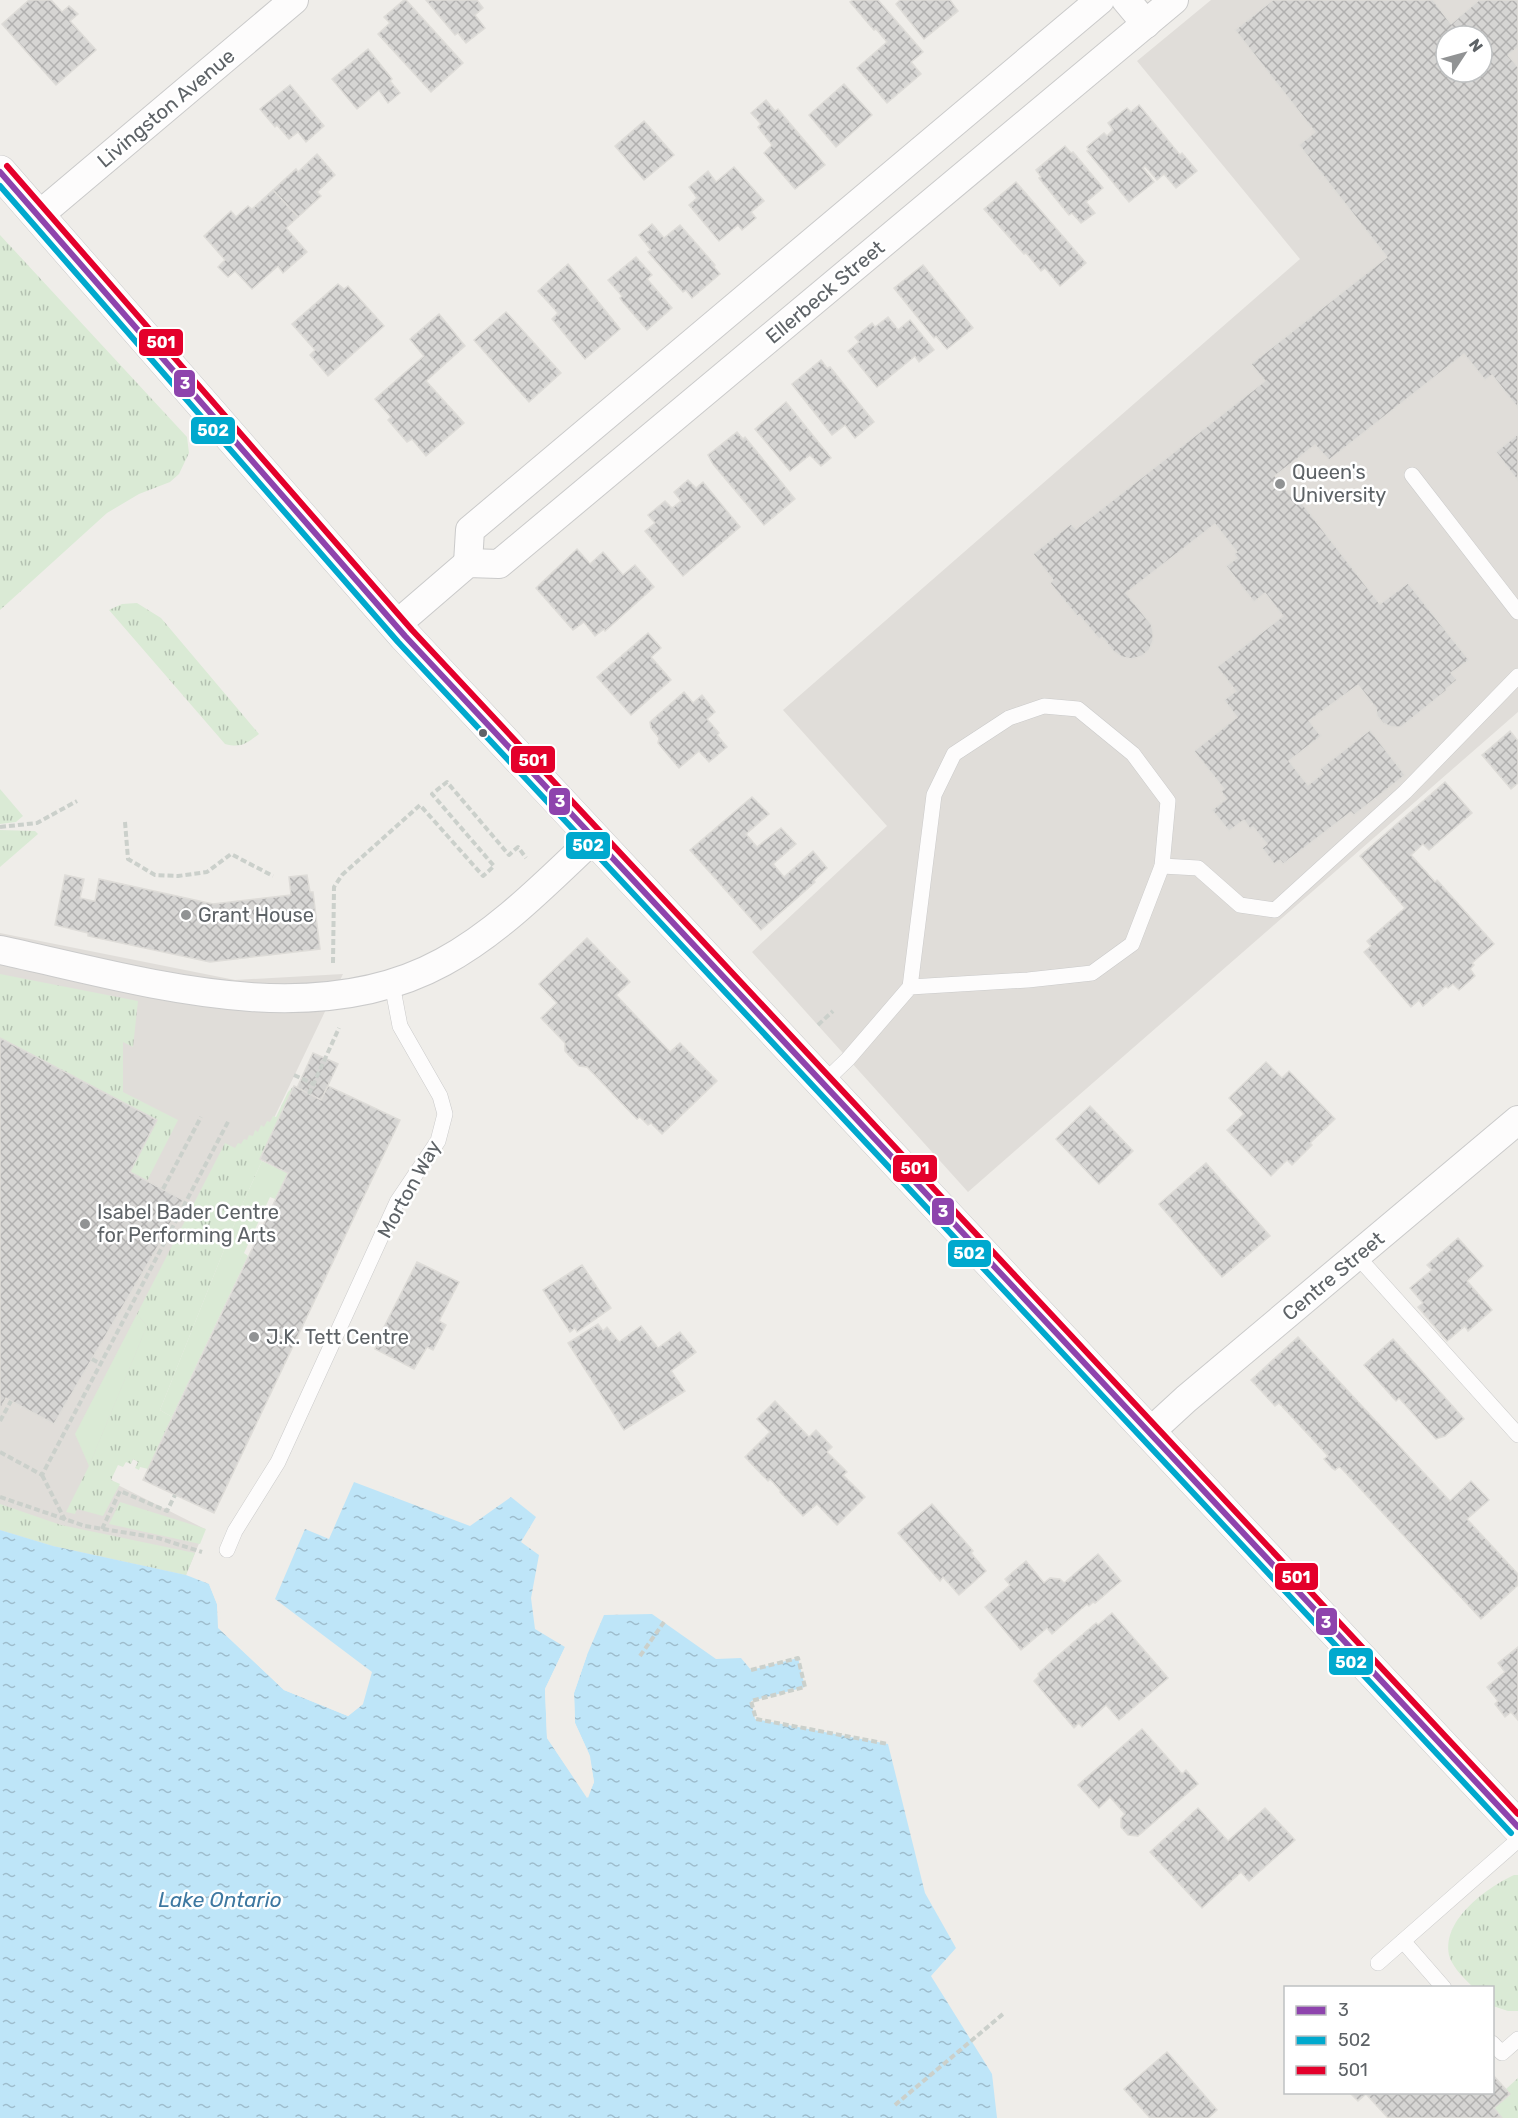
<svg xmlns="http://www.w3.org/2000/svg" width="1518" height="2118" viewBox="0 0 1518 2118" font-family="Rubik,sans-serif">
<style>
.education{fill:#e0ddd9;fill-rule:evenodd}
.grass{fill:url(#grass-tufts)}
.green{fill:#daead5}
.water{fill:url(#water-ripples)}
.pier{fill:#efede9}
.building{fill:url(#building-cross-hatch);stroke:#dedcd8;stroke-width:1.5;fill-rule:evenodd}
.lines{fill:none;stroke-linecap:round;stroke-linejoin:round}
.lane-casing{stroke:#cacaca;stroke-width:16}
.street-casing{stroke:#cacaca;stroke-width:30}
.secondary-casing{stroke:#cbcbcb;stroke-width:34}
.path{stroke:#cbd0cb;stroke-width:4;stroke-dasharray:6 3;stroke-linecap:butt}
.lane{stroke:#fdfcfc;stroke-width:15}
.street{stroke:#fdfcfc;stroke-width:28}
.secondary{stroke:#fdfcfc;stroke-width:33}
.bus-1-casing{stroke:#fff;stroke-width:10}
.bus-2-casing{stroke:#fff;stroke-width:10}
.bus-3-casing{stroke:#fff;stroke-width:10}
.bus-1{stroke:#8e44ad;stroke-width:6}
.bus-2{stroke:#00a9ce;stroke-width:6}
.bus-3{stroke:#e4002b;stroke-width:6}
.poi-dot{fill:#919394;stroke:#fff;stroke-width:2}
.bus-dot{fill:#5e6367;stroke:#fff;stroke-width:2}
.labels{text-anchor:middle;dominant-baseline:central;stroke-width:5;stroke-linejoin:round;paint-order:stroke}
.street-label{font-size:20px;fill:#5e6367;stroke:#fff}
.poi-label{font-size:20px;fill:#5e6367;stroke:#fff;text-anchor:start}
.water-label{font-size:21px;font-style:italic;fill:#3e78a1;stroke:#fff}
.line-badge{stroke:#fff;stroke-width:2}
.badge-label{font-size:16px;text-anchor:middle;font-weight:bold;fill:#fff}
</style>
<defs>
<pattern id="grass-tufts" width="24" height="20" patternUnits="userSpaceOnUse" patternTransform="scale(1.5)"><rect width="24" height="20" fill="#daead5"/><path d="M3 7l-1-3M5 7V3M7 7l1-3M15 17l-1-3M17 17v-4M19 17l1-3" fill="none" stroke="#b4c1b1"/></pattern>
<pattern id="water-ripples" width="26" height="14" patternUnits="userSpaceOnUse" patternTransform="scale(1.5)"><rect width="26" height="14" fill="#bee5f8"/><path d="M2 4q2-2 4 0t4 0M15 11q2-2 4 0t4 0" fill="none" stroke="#9ebdcd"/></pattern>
<pattern id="building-cross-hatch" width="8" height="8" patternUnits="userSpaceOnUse" patternTransform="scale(1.5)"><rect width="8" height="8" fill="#d6d5d3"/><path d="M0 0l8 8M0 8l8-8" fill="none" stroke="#b1b0af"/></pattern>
</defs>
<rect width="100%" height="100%" fill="#efede9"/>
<g class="education">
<path d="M1211 0H1518V712L968 1192 752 952 887 826 783 710 1300 259 1137 61ZM1446 36H1482V72H1446Z"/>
<polygon points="0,933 235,980 343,974 102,1477 205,1529 186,1575 53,1546 0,1530"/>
</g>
<g class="grass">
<polygon points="0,235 187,437 189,453 179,474 170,482 139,494 107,513 0,610"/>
<path d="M137 603 161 618 259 734C246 744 241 748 225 744L109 610 122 604Z"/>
<polygon points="0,789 23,816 16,822 0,824"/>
<polygon points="0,830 35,831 38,834 0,867"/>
<polygon points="0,974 138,1001 133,1047 123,1042 123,1092 178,1120 147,1181 130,1172 157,1120 0,1038"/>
<polygon points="294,1086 260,1159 262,1161 242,1205 160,1410 172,1417 148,1469 140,1467 139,1470 135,1468 138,1462 133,1459 131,1464 126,1462 123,1467 118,1465 111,1480 120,1484 103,1516 77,1509 75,1514 66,1512 89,1466 147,1326 137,1314 225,1143 235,1148 238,1143 241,1144 244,1139 247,1140 249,1135 253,1136 255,1130 258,1132 261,1125 264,1127 267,1121 270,1122 273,1116 276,1117 288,1092"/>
<polygon points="120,1502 206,1529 200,1544 109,1524"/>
<polygon points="0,1504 61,1525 195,1553 186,1575 53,1546 0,1530"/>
<path d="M1514 1875H1518V2011H1508L1493 2006 1492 1988 1473 1987C1465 1979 1454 1969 1450 1958 1439 1922 1486 1888 1514 1875Z"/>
<polygon points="1518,2078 1518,2118 1502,2118 1494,2108 1510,2095 1506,2089"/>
</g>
<g class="green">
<polygon points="262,1161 288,1173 275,1199 270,1197 244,1253 248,1256 172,1417 160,1410 242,1205"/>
<polygon points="137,1314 147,1326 89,1466 75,1434"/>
</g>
<polygon class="water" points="354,1482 470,1526 511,1497 536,1517 521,1542 539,1555 531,1598 535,1629 565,1647 545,1689 547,1738 588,1798 594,1782 590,1756 575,1723 574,1693 587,1655 604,1615 652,1614 716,1659 741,1658 751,1670 798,1658 805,1687 751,1701 755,1719 888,1744 925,1893 956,1948 931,1976 992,2074 997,2118 0,2118 0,1530 53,1546 186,1575 209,1584 217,1604 219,1628 284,1690 348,1716 363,1704 372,1672 275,1599 305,1529 329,1539"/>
<g class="pier">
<polygon points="209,1584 214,1589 220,1604 221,1627 286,1687 348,1713 361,1701 363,1704 348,1716 284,1690 218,1628 217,1604"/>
<polygon points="565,1647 567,1648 548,1689 550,1737 587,1792 591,1782 587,1757 572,1724 571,1693 584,1654 587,1655 574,1693 575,1723 589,1754 594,1782 587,1798 547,1738 545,1689"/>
</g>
<g class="building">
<polygon points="29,0 51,0 62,12 69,6 78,14 70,21 96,50 56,85 2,24"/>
<polygon points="404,0 406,0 463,63 431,92 378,34 390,23 384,17"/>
<polygon points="426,0 477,0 483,8 475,15 485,28 466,43 458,33 455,35"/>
<polygon points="853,0 878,0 923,52 911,62 921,74 887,103 857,68 887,42 876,29 874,30 850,2"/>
<polygon points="900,0 950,0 958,11 924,39 896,4"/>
<path d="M1273 0H1433L1451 24 1479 0H1518V47L1508 55 1518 67V408L1492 375 1485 380 1464 354 1329 460 1315 445 1275 476 1297 504 1301 502 1380 604 1408 583 1469 660 1451 673 1457 680 1446 689 1447 690 1401 727H1391L1383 723 1377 716 1376 708 1358 685 1309 721 1321 736 1289 761 1308 785 1323 773 1320 769 1370 730 1405 775 1354 815 1351 812 1283 864 1280 860 1274 864 1262 848 1267 844 1253 827 1250 829 1244 820 1229 831 1212 810 1226 799 1221 791 1224 789 1194 751 1237 717 1224 700 1236 691 1217 667 1283 616 1265 593 1254 602 1226 566 1237 558 1234 554 1237 552 1215 524 1126 593 1151 624 1153 631V641L1149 650 1142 656 1132 659 1122 657 1114 652 1102 637 1099 639 1079 615 1077 616 1050 583 1053 580 1033 554 1071 524 1076 529 1265 381 1251 364 1387 257 1299 145 1315 132 1235 30ZM1446 36H1482V72H1446Z"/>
<polygon points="368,49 392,79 390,81 400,93 388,103 379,90 357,109 332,79"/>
<polygon points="844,84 872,115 836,147 809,115"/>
<polygon points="290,85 324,126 306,142 298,132 289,139 277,125 275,127 260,109"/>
<polygon points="766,100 775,111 778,109 825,165 795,189 764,153 772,145 758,127 761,124 751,113"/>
<polygon points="1139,105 1180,155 1182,153 1197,171 1176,188 1164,174 1157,180 1145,166 1143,168 1154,182 1129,202 1087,151 1089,150 1087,147 1104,133 1107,136 1113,130 1108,123 1127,108 1131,112"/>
<polygon points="644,121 674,155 644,180 615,146"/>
<polygon points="1065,146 1071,153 1073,152 1103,188 1086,202 1095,213 1081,223 1072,213 1069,215 1039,178 1041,177 1036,170"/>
<polygon points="317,154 335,175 317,192 321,196 298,217 273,190 296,169 298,172"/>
<polygon points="734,167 764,201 751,212 756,218 742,230 738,225 719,241 689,205 697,198 689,187 708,171 716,182"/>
<polygon points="1016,182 1086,263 1060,286 1045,268 1041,271 1026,253 1024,254 984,209"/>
<polygon points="273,190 298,217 286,228 307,252 283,273 278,266 252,289 235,271 228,277 218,267 225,260 204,236 231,211 236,217 248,206 252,209"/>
<polygon points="652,224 664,238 680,225 715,265 714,267 720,274 692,298 686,290 683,292 648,252 651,250 639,235"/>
<polygon points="636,257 652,275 647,279 672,308 647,330 622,301 620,298 622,296 608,280"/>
<polygon points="568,264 620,329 585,359 552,319 558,313 538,291"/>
<polygon points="923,265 973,328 947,349 936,336 934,338 894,288"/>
<polygon points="338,284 344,289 348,286 384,326 328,376 310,355 315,350 292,324"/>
<polygon points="506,312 561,373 529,402 474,340"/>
<polygon points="439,314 465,346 426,381 464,423 426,456 412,439 407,442 388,420 391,417 375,399 424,356 410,339"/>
<polygon points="888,317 898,330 910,320 934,350 919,362 915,356 877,387 848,351 859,342 855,337 872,323 875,327"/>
<polygon points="821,360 827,368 830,367 874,422 855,438 845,425 832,435 792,384"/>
<polygon points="786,402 831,458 821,466 810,455 790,471 755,429"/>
<polygon points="737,432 743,439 745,437 795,499 764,525 713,464 708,455"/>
<polygon points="1518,434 1518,481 1496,452"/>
<polygon points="688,480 696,488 703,482 740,527 683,576 645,531 655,523 648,515 665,501 672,508 681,501 674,492"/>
<polygon points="577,549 590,564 603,552 623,575 635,565 654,587 605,631 604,629 595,636 584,622 573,630 536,588"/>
<polygon points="648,633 661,648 651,657 671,680 631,715 597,677"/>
<polygon points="684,692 693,703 702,695 715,712 707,719 719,733 717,735 727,747 709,762 699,751 679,768 658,743 659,738 651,728 650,722"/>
<polygon points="1510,731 1518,741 1518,783 1511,789 1482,755"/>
<polygon points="1445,782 1472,813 1429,850 1423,844 1411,855 1435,882 1437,880 1494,944 1472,963 1474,965 1470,969 1475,976 1459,990 1453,984 1448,988 1446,986 1423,1006 1419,1000 1411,1007 1364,952 1371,946 1367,941 1405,908 1360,856"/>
<polygon points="752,797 769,814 746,834 757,847 781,828 796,844 773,864 784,877 813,851 827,868 814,880 815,882 761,930 690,850"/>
<polygon points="65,875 84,879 80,898 93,901 95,901 99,879 213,904 291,895 289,877 307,875 310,892 313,892 320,949 210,962 88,936 88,933 55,925"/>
<polygon points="587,938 630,982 616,995 670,1052 680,1043 717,1081 662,1134 651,1123 648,1125 640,1117 637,1119 587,1067 579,1066 565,1051 565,1043 541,1018 557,1003 539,984"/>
<polygon points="0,1038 157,1120 130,1172 183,1200 157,1248 54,1424 6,1398 0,1410"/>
<polygon points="313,1053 338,1064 321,1100 297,1088"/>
<polygon points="1266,1062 1282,1078 1289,1071 1335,1119 1310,1143 1312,1145 1292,1165 1287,1160 1271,1176 1227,1130 1244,1114 1229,1098"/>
<polygon points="294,1086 321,1100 328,1086 400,1120 214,1513 143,1480 288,1173 260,1159"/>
<polygon points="1090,1106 1133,1151 1099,1184 1056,1139"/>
<polygon points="1206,1163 1270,1236 1222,1277 1159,1204"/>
<polygon points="1458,1238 1483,1266 1467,1281 1492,1310 1468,1331 1465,1326 1447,1341 1418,1307 1423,1303 1410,1288 1432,1270 1427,1265"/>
<polygon points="417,1262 459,1282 439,1321 446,1325 433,1350 427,1347 414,1369 375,1349 382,1331"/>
<polygon points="582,1265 611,1308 577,1332 575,1328 570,1332 543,1290"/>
<polygon points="598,1324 603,1331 607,1327 619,1342 641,1326 658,1348 680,1332 696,1352 671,1371 685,1391 624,1430 568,1343"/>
<polygon points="1298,1337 1450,1501 1471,1481 1489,1500 1467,1519 1518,1574 1518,1585 1481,1619 1342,1469 1339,1467 1335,1470 1332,1468 1324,1459 1328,1456 1279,1403 1275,1406 1251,1380"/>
<polygon points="1393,1339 1464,1419 1445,1436 1436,1439 1399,1398 1396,1401 1364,1365"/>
<polygon points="775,1401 809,1437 816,1430 832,1447 827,1452 847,1472 843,1475 865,1497 837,1525 817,1504 803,1516 780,1492 781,1491 770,1479 768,1481 745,1457 770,1432 757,1419"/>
<polygon points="932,1504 973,1551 971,1553 986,1571 959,1595 943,1577 940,1581 898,1533"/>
<polygon points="1098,1554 1121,1581 1095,1603 1093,1602 1089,1606 1087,1604 1052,1634 1047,1628 1021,1650 985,1607 1010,1585 1005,1579 1026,1561 1044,1583 1050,1578 1060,1579 1064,1583"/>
<polygon points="1112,1613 1168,1678 1119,1720 1106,1705 1082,1727 1079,1723 1074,1728 1034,1681 1039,1676 1038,1674 1053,1660 1096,1623 1098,1625"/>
<polygon points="1518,1647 1518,1720 1511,1712 1505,1717 1495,1704 1498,1701 1487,1687 1505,1672 1498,1663"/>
<polygon points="1142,1729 1182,1774 1186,1770 1198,1784 1138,1836 1128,1835 1121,1827 1121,1818 1125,1814 1110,1797 1099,1808 1078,1785"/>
<polygon points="1198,1808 1228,1841 1265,1808 1295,1840 1249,1881 1241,1872 1202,1908 1150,1852"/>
<polygon points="1167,2052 1217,2110 1208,2118 1150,2118 1124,2089"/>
<polygon points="1492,2074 1510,2094 1494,2108 1502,2118 1388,2118 1366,2094 1358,2101 1349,2092 1492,2092"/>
</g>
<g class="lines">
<g class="lane-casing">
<g id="lane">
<polyline points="1412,475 1518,612"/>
<polyline points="1162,866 1198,868 1240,905 1275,910 1405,792 1518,676"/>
<polyline points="823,1083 848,1059 910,987 934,795 954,754 1009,718 1044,706 1078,709 1133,754 1168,801 1162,866 1132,944 1092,973 1028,980 910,987"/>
<polyline points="1357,1256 1518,1435"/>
<polyline points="227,1550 235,1531 278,1462 397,1202 438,1141 445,1114 440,1096 400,1026 392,984"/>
<polyline points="1403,1941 1444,1988"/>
<polyline points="1378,1963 1518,1840"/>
<polyline points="1492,2043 1502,2053 1518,2039"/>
</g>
</g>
<g class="street-casing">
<g id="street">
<polyline points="1126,0 1146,24"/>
<polyline points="38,216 294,0"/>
<polyline points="468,563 470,530 1100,0"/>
<polyline points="396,625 468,563 499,564 1174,0"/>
<path d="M0 950C139 980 310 1035 443 962 500 931 547 882 594 838"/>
<polyline points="1149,1433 1186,1399 1518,1120"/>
</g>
</g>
<g class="secondary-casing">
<polyline id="secondary" points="0,172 405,636 1518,1827"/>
</g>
<g class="path">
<polyline points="125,822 128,859 155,875 178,876 207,872 231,854 273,876"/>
<polyline points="0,827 37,823 77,801"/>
<polyline points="333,963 334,887 342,875 420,805 483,876 494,866 432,794 447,782 509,855 518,847 526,858"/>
<polyline points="818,1025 833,1011"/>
<polyline points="294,1075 314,1084"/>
<polyline points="309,1094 339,1028"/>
<polyline points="163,1189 201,1117"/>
<polyline points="92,1359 101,1364"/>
<polyline points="0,1421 11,1401"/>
<polyline points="0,1452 42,1475 229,1120"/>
<polyline points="42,1475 65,1520"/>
<polyline points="0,1497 85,1526 158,1538 202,1552"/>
<polyline points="102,1529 120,1491 167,1511 175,1495"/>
<polyline points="640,1656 664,1622"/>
<polyline points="751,1670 798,1658 805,1687 751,1701 756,1719 888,1744"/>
<polyline points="895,2105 1003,2014"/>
</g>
<use href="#lane" class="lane"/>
<use href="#street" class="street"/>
<use href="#secondary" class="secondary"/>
<g class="bus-1-casing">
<polyline id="bus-1" points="0,172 405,636 1518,1827"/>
</g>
<g class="bus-2-casing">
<polyline id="bus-2" points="0,186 398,642 1511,1833"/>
</g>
<g class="bus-3-casing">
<polyline id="bus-3" points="7,166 412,630 1518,1814"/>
</g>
<use href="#bus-1" class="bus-1"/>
<use href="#bus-2" class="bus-2"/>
<use href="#bus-3" class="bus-3"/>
</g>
<g class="poi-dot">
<circle cx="1280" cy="484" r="6"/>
<circle cx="186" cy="915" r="6"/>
<circle cx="85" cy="1224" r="6"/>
<circle cx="254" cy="1337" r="6"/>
</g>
<circle class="bus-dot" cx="483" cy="733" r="5"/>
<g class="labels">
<g class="street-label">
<text transform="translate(166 108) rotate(-40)">Livingston Avenue</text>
<text transform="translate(825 292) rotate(-40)">Ellerbeck Street</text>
<text transform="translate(409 1189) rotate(-61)">Morton Way</text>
<text transform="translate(1333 1276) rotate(-40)">Centre Street</text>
</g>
<g class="poi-label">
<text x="1292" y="472">Queen's<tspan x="1292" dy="23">University</tspan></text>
<text x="198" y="915">Grant House</text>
<text x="97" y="1212">Isabel Bader Centre<tspan x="97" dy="23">for Performing Arts</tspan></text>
<text x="266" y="1337">J.K. Tett Centre</text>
</g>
<g class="water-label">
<text x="220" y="1899">Lake Ontario</text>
</g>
</g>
<g class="line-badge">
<rect x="138" y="328" width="46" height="29" rx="6" fill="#e4002b"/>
<rect x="173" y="369" width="23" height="29" rx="6" fill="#8e44ad"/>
<rect x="190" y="416" width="46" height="29" rx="6" fill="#00a9ce"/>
<rect x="510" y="745" width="46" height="29" rx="6" fill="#e4002b"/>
<rect x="548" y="787" width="23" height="29" rx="6" fill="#8e44ad"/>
<rect x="565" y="831" width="46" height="29" rx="6" fill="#00a9ce"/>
<rect x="892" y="1154" width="46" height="29" rx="6" fill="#e4002b"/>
<rect x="931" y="1197" width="24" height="29" rx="6" fill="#8e44ad"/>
<rect x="947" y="1239" width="45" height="29" rx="6" fill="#00a9ce"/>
<rect x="1274" y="1562" width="45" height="29" rx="6" fill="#e4002b"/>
<rect x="1315" y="1607" width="23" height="29" rx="6" fill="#8e44ad"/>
<rect x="1328" y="1647" width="46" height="29" rx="6" fill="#00a9ce"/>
</g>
<g class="badge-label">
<text x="161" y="348">501</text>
<text x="185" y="389">3</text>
<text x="213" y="436">502</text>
<text x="533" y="766">501</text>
<text x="560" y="807">3</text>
<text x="588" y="851">502</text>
<text x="915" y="1174">501</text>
<text x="943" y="1217">3</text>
<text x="969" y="1259">502</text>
<text x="1296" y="1583">501</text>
<text x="1326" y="1628">3</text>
<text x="1351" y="1668">502</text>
</g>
<rect x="1284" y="1986" width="210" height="108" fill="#ffffff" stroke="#bfc1c2" stroke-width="1.5"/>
<rect x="1296" y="2006" width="30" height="9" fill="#8e44ad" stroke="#bfc1c2" stroke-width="1.5"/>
<text x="1338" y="2016" font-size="18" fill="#5e6367">3</text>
<rect x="1296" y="2036" width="30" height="9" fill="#00a9ce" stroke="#bfc1c2" stroke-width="1.5"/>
<text x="1338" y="2046" font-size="18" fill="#5e6367">502</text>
<rect x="1296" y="2066" width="30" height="9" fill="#e4002b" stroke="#bfc1c2" stroke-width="1.5"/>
<text x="1338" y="2076" font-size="18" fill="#5e6367">501</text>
<g transform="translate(1464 54) rotate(54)"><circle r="28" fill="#ffffff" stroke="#bfc1c2" stroke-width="1.5"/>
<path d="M0-4.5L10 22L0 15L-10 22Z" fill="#919394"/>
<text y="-9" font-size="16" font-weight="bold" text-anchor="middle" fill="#5e6367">N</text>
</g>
</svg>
